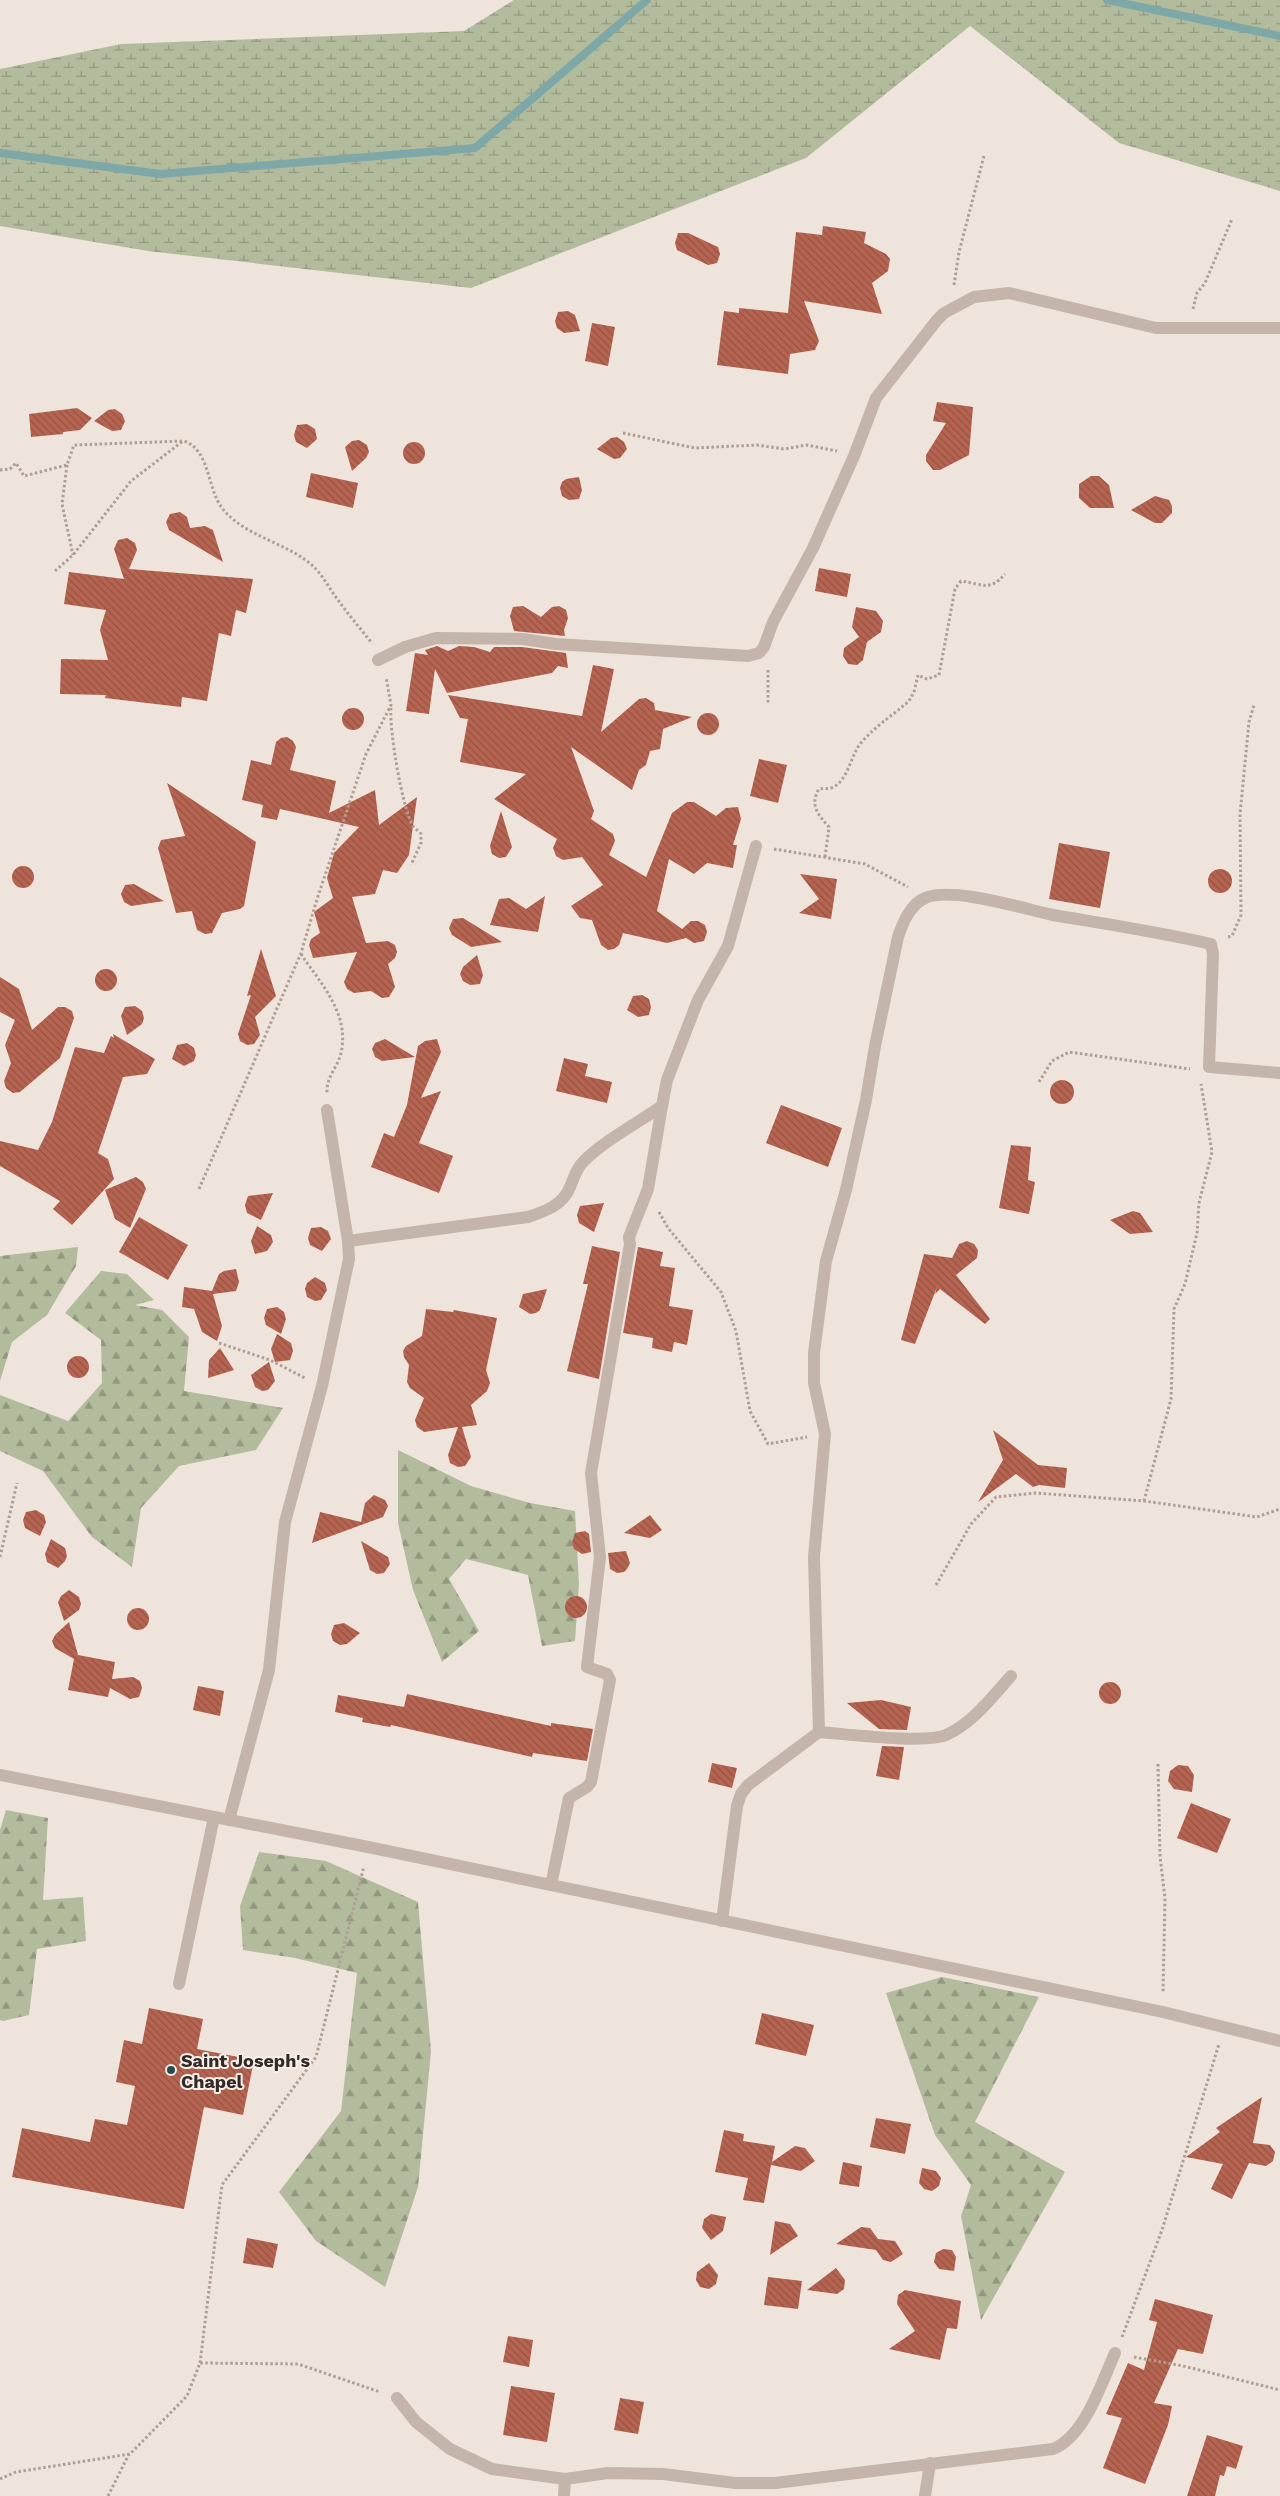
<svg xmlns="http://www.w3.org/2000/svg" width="1280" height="2496" viewBox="0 0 1280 2496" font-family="'Work Sans',sans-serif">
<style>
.forest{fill:url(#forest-firs)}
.wetland{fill:url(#wetland-marsh)}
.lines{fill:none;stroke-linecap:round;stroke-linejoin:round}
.stream{stroke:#7ea7a7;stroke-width:8}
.building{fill:url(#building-back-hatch)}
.path{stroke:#b09e93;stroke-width:3;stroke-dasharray:2.5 2.5;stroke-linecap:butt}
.minor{stroke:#c4b4a9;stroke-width:12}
.poi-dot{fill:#234e4e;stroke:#f6eee7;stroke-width:2}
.labels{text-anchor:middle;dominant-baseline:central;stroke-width:4;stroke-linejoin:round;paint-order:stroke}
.poi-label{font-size:18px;font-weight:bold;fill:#322a28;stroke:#f6eee7;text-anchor:start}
</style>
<defs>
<pattern id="forest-firs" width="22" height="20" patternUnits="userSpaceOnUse" patternTransform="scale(1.25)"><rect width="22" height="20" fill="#b3bb9d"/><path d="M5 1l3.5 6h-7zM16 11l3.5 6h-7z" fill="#929880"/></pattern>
<pattern id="wetland-marsh" width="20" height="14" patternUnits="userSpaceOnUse" patternTransform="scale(1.25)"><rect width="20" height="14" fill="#b3bb9d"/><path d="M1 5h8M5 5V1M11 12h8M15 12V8" fill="none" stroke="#929880"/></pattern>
<pattern id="building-back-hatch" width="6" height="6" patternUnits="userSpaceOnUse" patternTransform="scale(1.25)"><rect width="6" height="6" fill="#b66451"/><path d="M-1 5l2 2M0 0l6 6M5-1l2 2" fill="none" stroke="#955343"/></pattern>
</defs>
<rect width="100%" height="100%" fill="#eee4db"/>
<g class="forest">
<polygon points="78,1247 76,1266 47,1315 12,1342 0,1381 0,1256"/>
<polygon points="101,1271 127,1274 154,1300 135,1305 162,1310 189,1337 184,1391 283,1408 256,1450 179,1466 141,1508 132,1567 92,1537 43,1471 0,1451 0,1395 68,1421 102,1383 101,1340 65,1313"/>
<polygon points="398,1450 471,1486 530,1503 575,1511 579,1584 575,1641 542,1646 528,1575 466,1559 449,1579 479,1631 442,1662 413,1590 398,1523"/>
<polygon points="6,1810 48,1818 43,1900 83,1897 86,1941 37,1949 29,2015 3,2021 0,2020 0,1830"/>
<polygon points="259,1852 326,1861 418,1902 431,2051 418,2187 385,2287 316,2241 279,2192 341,2111 357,1973 295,1958 243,1950 240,1906"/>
<polygon points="942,1977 1039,1997 975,2122 1065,2172 981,2320 961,2216 971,2185 935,2135 886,1993"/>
</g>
<polygon class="wetland" points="514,0 1280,0 1280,191 1119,143 970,26 806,158 471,288 148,251 0,226 0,69 121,44 464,31"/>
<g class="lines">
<g class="stream">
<polyline points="1107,0 1280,36"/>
<polyline points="0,153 160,174 475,148 647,0"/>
</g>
</g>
<g class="building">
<polygon points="823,226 866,232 864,243 886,254 890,259 888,271 872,283 882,314 804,301 819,341 815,350 790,354 788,374 717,365 724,311 739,313 739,308 788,313 796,232 822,235"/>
<polygon points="678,233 688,233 718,247 720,254 717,263 708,265 677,250 675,243"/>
<polygon points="568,311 575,315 580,331 564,333 557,328 555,321 558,312"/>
<polygon points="592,323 615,327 608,366 585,361"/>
<polygon points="937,402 973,407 969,455 940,470 933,470 926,461 926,455 946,423 933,421"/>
<polygon points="77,408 92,418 80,430 63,432 63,434 31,437 29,414"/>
<polygon points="115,409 122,414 125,421 121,430 112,431 94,421 108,410"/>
<polygon points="307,424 315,429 317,439 307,448 296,442 294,435 297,425"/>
<polygon points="617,437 624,442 627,449 620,458 614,459 597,449 611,438"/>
<polygon points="359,440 367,445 369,452 366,458 352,471 345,447 352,441"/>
<circle cx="414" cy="453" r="11"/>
<polygon points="311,473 358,483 353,508 306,497"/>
<polygon points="1091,476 1099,476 1109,485 1114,508 1090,508 1079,498 1079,484"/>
<polygon points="579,477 582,490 579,499 569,500 562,496 560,488 562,482 566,479"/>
<polygon points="1155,496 1169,500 1172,506 1172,513 1162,523 1155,523 1131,510"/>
<polygon points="180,512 187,517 190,528 205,526 213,530 223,562 169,530 166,522 170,514"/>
<polygon points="127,538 135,543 137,550 129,569 253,579 246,613 236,610 231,636 219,633 207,701 182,697 181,707 105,698 106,695 60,694 61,659 108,660 100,630 106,610 64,604 69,572 124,579 114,549 118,540"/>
<polygon points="819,568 851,574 847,597 815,591"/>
<polygon points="523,606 541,617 552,607 559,606 566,610 568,618 564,630 565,636 514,631 510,616 513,607"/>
<polygon points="856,607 876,611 883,621 881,632 867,642 863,660 857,665 848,664 843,656 844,648 859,637 852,627"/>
<polygon points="437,646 448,651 459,646 474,647 490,652 494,647 522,647 566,653 568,668 558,666 552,673 447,693 435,669 429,714 406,711 415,653 428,655 425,650"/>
<polygon points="593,665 614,669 601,732 639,699 646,698 654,703 655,710 692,717 663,729 660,749 650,751 646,765 639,770 632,790 571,747 594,811 591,819 613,834 615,841 609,855 646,877 672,813 687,802 694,802 716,816 726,808 738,807 741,819 733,845 737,845 733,868 707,863 694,874 669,859 657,911 682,929 691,921 698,921 705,925 707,932 704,941 694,943 686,938 667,943 623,933 619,945 614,949 608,950 601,945 592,920 580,918 571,906 603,885 582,857 563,860 556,856 553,848 557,839 494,799 526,774 460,762 468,719 460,718 448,695 582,716"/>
<circle cx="353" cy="719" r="11"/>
<circle cx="708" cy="724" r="11"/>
<polygon points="287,737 293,741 296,747 290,770 336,781 329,813 375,790 379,825 417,797 409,855 397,873 383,870 375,894 352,897 366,943 388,941 395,945 397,952 395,958 388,964 395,987 389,997 382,998 371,991 354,993 347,989 344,982 357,952 313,958 309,945 311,939 320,933 314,912 333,898 327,878 334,853 359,827 280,809 277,820 261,817 263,805 242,800 251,760 271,765 276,742 281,738"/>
<polygon points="759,759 787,765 778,803 750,796"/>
<polygon points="167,783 256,842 244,906 240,909 222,913 212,933 205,934 197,930 192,911 176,913 158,848 161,840 185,836"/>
<polygon points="501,811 512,847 506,857 499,858 492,854 490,846"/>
<polygon points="1059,843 1110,852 1100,908 1049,899"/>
<circle cx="23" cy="877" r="11"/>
<circle cx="1220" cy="881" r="12"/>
<polygon points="800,874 837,879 831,919 799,913 819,899"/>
<polygon points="134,884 164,901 131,906 124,902 121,894 125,885"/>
<polygon points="545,896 538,932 490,925 499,899 509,898 526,909"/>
<polygon points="463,918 502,942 471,947 452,935 449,928 453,919"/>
<polygon points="261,949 276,996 255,1017 260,1035 254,1044 247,1045 240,1041 238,1034 251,995 247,996"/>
<polygon points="477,955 483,975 480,984 470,985 463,981 460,974 463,967"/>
<circle cx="106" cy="980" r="11"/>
<polygon points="0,977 19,989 32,1030 58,1007 65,1007 72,1011 74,1018 60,1058 20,1092 13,1093 6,1088 4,1081 11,1063 5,1045 15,1020 0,1012"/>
<polygon points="642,995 649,999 651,1007 649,1015 638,1017 627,1010 633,996"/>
<polygon points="135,1006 142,1011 144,1018 142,1024 127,1035 121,1016 125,1007"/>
<polygon points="113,1034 155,1059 147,1074 123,1077 98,1153 108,1159 114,1179 72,1225 53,1209 60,1201 0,1166 0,1141 38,1150 52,1122 75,1047 104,1053 111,1036 114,1038"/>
<polygon points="385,1039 415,1057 382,1061 375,1057 372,1049 375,1043"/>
<polygon points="437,1039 441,1052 421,1098 441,1091 419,1143 453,1156 439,1193 371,1167 384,1133 394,1137 407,1105 418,1046 425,1041"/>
<polygon points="187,1043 194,1048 196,1055 194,1061 184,1066 172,1059 177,1045"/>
<polygon points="564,1058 588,1064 585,1076 612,1082 607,1103 556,1091"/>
<circle cx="1062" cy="1092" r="12"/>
<polygon points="781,1105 842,1128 828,1167 766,1143"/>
<polygon points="1011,1145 1031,1147 1028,1180 1035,1182 1029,1214 999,1208"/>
<polygon points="136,1177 143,1182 146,1189 130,1228 115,1219 105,1190"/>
<polygon points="273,1193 261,1220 247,1213 245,1205 248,1196"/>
<polygon points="604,1203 594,1232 579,1223 577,1215 580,1206"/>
<polygon points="1133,1211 1140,1213 1153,1232 1130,1234 1110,1220"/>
<polygon points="139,1217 188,1245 168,1280 119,1252"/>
<polygon points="257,1226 271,1235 273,1242 267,1251 255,1254 251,1241"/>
<polygon points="321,1227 328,1231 331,1239 322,1251 310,1245 308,1238 311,1228"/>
<polygon points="967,1241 974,1244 978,1250 977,1258 956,1275 990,1319 985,1324 940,1289 935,1294 937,1287 915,1344 901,1340 924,1254 952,1258 959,1244"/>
<polygon points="592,1246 620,1252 599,1379 567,1371 588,1284 583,1284"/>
<polygon points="638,1247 663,1252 660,1266 675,1268 669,1306 693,1310 687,1345 674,1342 672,1352 652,1348 653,1338 623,1333"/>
<polygon points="236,1269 239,1282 236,1291 213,1294 222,1326 217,1341 202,1332 194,1309 182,1307 184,1287 212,1291 219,1274 224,1271"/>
<polygon points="315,1277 325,1283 327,1290 321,1300 315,1301 307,1297 305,1289 307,1283"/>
<polygon points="547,1289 540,1310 536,1313 530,1314 519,1307 523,1294"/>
<polygon points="277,1307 284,1312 286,1319 281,1334 266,1325 264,1318 267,1309"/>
<polygon points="426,1309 453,1312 454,1310 497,1318 486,1370 490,1383 487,1391 471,1405 477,1425 462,1427 471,1457 465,1466 458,1467 450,1463 448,1455 458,1427 424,1432 417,1427 415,1420 424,1398 410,1388 407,1382 409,1365 404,1357 403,1351 406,1346 422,1336"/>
<polygon points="277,1334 291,1343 293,1351 290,1360 275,1362 271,1349"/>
<polygon points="220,1348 234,1370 208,1378 209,1360"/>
<circle cx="78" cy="1367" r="11"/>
<polygon points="269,1362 275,1381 268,1390 262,1391 255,1387 251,1375"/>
<polygon points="993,1430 1038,1465 1067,1468 1065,1488 1039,1485 1033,1487 1016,1474 978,1502 1003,1460"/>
<polygon points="374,1495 385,1500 388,1506 383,1517 312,1543 320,1512 361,1522 365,1503"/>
<polygon points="36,1510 44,1515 46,1522 40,1536 25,1528 23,1520 26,1512"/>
<polygon points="650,1515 662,1530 650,1538 624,1533"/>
<polygon points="585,1531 589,1534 591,1552 582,1554 574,1549 572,1542 575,1533"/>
<polygon points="51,1539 65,1548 67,1556 65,1561 58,1568 47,1562 45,1554"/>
<polygon points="361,1541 388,1557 390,1564 384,1573 377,1574 370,1570"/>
<polygon points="626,1551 630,1563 627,1569 624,1572 617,1573 610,1569 608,1553"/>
<polygon points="69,1590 79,1597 81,1604 79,1610 64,1621 58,1602 61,1596"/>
<circle cx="576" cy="1607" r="11"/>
<circle cx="138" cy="1619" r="11"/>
<polygon points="69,1622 78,1655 115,1662 112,1679 133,1677 140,1681 142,1688 139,1697 130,1699 110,1688 108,1697 68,1690 74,1659 55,1648 52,1641 55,1635"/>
<polygon points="344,1623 360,1633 347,1644 340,1645 333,1641 331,1634 334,1625"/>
<circle cx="1110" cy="1693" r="11"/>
<polygon points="198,1686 224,1691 220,1716 193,1710"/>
<polygon points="407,1694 551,1726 551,1723 593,1729 587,1761 533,1753 532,1757 391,1725 390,1727 362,1722 363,1718 335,1712 338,1695 404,1707"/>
<polygon points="881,1700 911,1707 907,1730 879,1729 847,1703"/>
<polygon points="882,1746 904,1747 899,1780 876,1776"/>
<polygon points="712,1763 737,1768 732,1788 708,1782"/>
<polygon points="1178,1765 1188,1766 1194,1775 1192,1792 1174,1789 1168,1781 1170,1771"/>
<polygon points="1191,1803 1231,1819 1217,1853 1177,1838"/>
<polygon points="149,2008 203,2019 197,2049 254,2060 243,2115 204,2107 184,2209 12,2177 22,2128 90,2142 95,2119 127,2125 135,2086 116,2082 124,2040 142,2044"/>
<polygon points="762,2013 814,2025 806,2056 755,2044"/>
<polygon points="1262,2097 1253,2143 1270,2145 1275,2152 1273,2161 1266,2166 1249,2163 1232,2199 1211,2189 1223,2164 1186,2157 1220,2132 1216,2128"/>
<polygon points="876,2118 911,2124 905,2154 870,2147"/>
<polygon points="724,2130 744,2134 743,2141 775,2146 772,2162 795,2146 805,2148 815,2161 801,2171 771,2165 764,2203 743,2200 748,2178 715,2172"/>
<polygon points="843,2162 862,2166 859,2187 839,2184"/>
<polygon points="922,2168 936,2171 941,2178 939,2186 932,2191 924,2189 919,2183"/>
<polygon points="711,2214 726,2217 723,2231 711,2240 702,2228 704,2219"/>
<polygon points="775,2221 790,2224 798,2236 770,2255"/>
<polygon points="861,2227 870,2228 878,2239 895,2241 903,2254 891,2262 883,2260 876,2250 836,2244"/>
<polygon points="247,2238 278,2244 273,2268 243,2263"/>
<polygon points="943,2249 952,2250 956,2257 954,2271 939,2269 934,2262 936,2253"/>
<polygon points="709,2263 718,2275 716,2284 709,2289 700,2287 696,2280 697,2272"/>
<polygon points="836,2268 845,2280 844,2289 837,2294 807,2290"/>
<polygon points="768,2277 802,2281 798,2309 764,2305"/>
<polygon points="905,2290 961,2301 957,2329 947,2328 940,2360 889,2349 915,2331 897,2304 898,2295"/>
<polygon points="1155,2299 1213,2315 1203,2354 1178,2349 1154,2403 1172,2406 1168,2425 1145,2484 1103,2468 1122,2418 1106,2414 1128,2363 1144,2370 1157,2322 1149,2320"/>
<polygon points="508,2336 533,2340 529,2367 503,2362"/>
<polygon points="511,2386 555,2393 547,2442 503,2435"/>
<polygon points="620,2398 644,2402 638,2434 614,2430"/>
<polygon points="1207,2435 1243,2446 1236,2469 1227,2466 1224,2476 1220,2475 1215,2496 1187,2496"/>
</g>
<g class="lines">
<g class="path">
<polyline points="954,285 959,252 984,156"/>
<polyline points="1193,309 1197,293 1205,283 1232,219"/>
<polyline points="623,433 695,448 757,445 784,449 807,445 837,451"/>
<polyline points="67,465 62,504 73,555"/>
<path d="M0 470 10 469 16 463 24 476 67 465 74 445 184 441C210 450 207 488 222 508 244 537 290 543 315 568 324 577 330 590 338 600 348 614 360 628 371 642"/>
<polyline points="55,571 73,555 131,481 183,441"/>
<polyline points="768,670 768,703"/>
<path d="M391 708C389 729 402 808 413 826 415 829 419 831 421 834V843L411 865"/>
<polyline points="774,849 865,864 908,887"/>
<path d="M825 857 829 827C819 816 809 805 819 789 823 788 827 789 831 788 848 782 850 757 860 744 873 728 893 715 909 701L914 692 918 675 927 679 939 675 955 589 961 581C983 584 989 592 1005 574"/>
<polyline points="1228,937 1232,936 1241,915 1240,814 1249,722 1254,705"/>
<path d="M301 954C321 984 350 1014 341 1053 338 1067 326 1077 327 1093"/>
<polyline points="1039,1082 1052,1061 1069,1052 1190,1069"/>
<polyline points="199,1189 301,953 318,896 366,754 391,705 386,677"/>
<polyline points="659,1212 668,1228 721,1292 736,1331 750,1411 768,1444 807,1437"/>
<polyline points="219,1343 270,1360 305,1378"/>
<polyline points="1144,1501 1171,1399 1174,1309 1185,1284 1197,1233 1199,1203 1212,1152 1201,1084"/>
<polyline points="0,1557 17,1483"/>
<polyline points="936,1585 971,1524 996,1497 1036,1493 1144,1501 1257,1517 1280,1509"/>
<polyline points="1158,1764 1160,1856 1165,1898 1163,1993"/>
<polyline points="1122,2337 1162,2230 1219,2044"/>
<polyline points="1134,2357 1183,2366 1280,2390"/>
<polyline points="200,2363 222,2185 316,2057 364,1866"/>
<polyline points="0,2479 16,2472 130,2454 187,2396 200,2363 298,2364 380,2392"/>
<polyline points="108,2496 129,2454"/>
</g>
<g class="minor">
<polyline points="378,660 405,647 436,638 523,639 556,644 748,656 759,653 764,647 773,622 813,548 854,456 876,398 937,320 944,313 974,297 1009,293 1156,328 1280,328"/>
<path d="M348 1241 528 1217C546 1211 563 1205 570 1187 574 1178 576 1169 583 1162 605 1140 636 1124 662 1106L667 1080 698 1000 728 946 756 846"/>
<path d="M819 1732 814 1557 825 1434 814 1383V1353L826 1261 846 1190 866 1100 875 1046 898 937C903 922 910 905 925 898 952 886 1024 909 1053 915 1106 924 1159 932 1211 944L1213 954 1209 1067 1280 1073"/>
<polyline points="0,1775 368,1847 1163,2012 1280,2041"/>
<polyline points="229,1820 269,1670 285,1522 322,1386 349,1259 348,1241 327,1110"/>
<polyline points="551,1885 569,1798 587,1787 591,1782 610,1680 607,1674 587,1667 600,1557 591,1473 630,1244 629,1237 648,1189 662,1106"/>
<path d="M722 1921 737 1806 741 1794 748 1785 819 1732C847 1734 924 1744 946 1735 973 1723 992 1697 1011 1676"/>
<polyline points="179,1984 214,1817"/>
<path d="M397 2398 416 2422 450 2449 492 2469 565 2479 608 2473 663 2474 735 2483H775L1053 2449C1085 2436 1101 2384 1115 2353"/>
<polyline points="564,2496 565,2479"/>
<polyline points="925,2496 930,2463"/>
</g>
</g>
<circle class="poi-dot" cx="171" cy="2070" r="5"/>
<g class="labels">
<g class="poi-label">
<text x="181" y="2060">Saint Joseph's<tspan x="181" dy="21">Chapel</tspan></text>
</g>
</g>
</svg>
